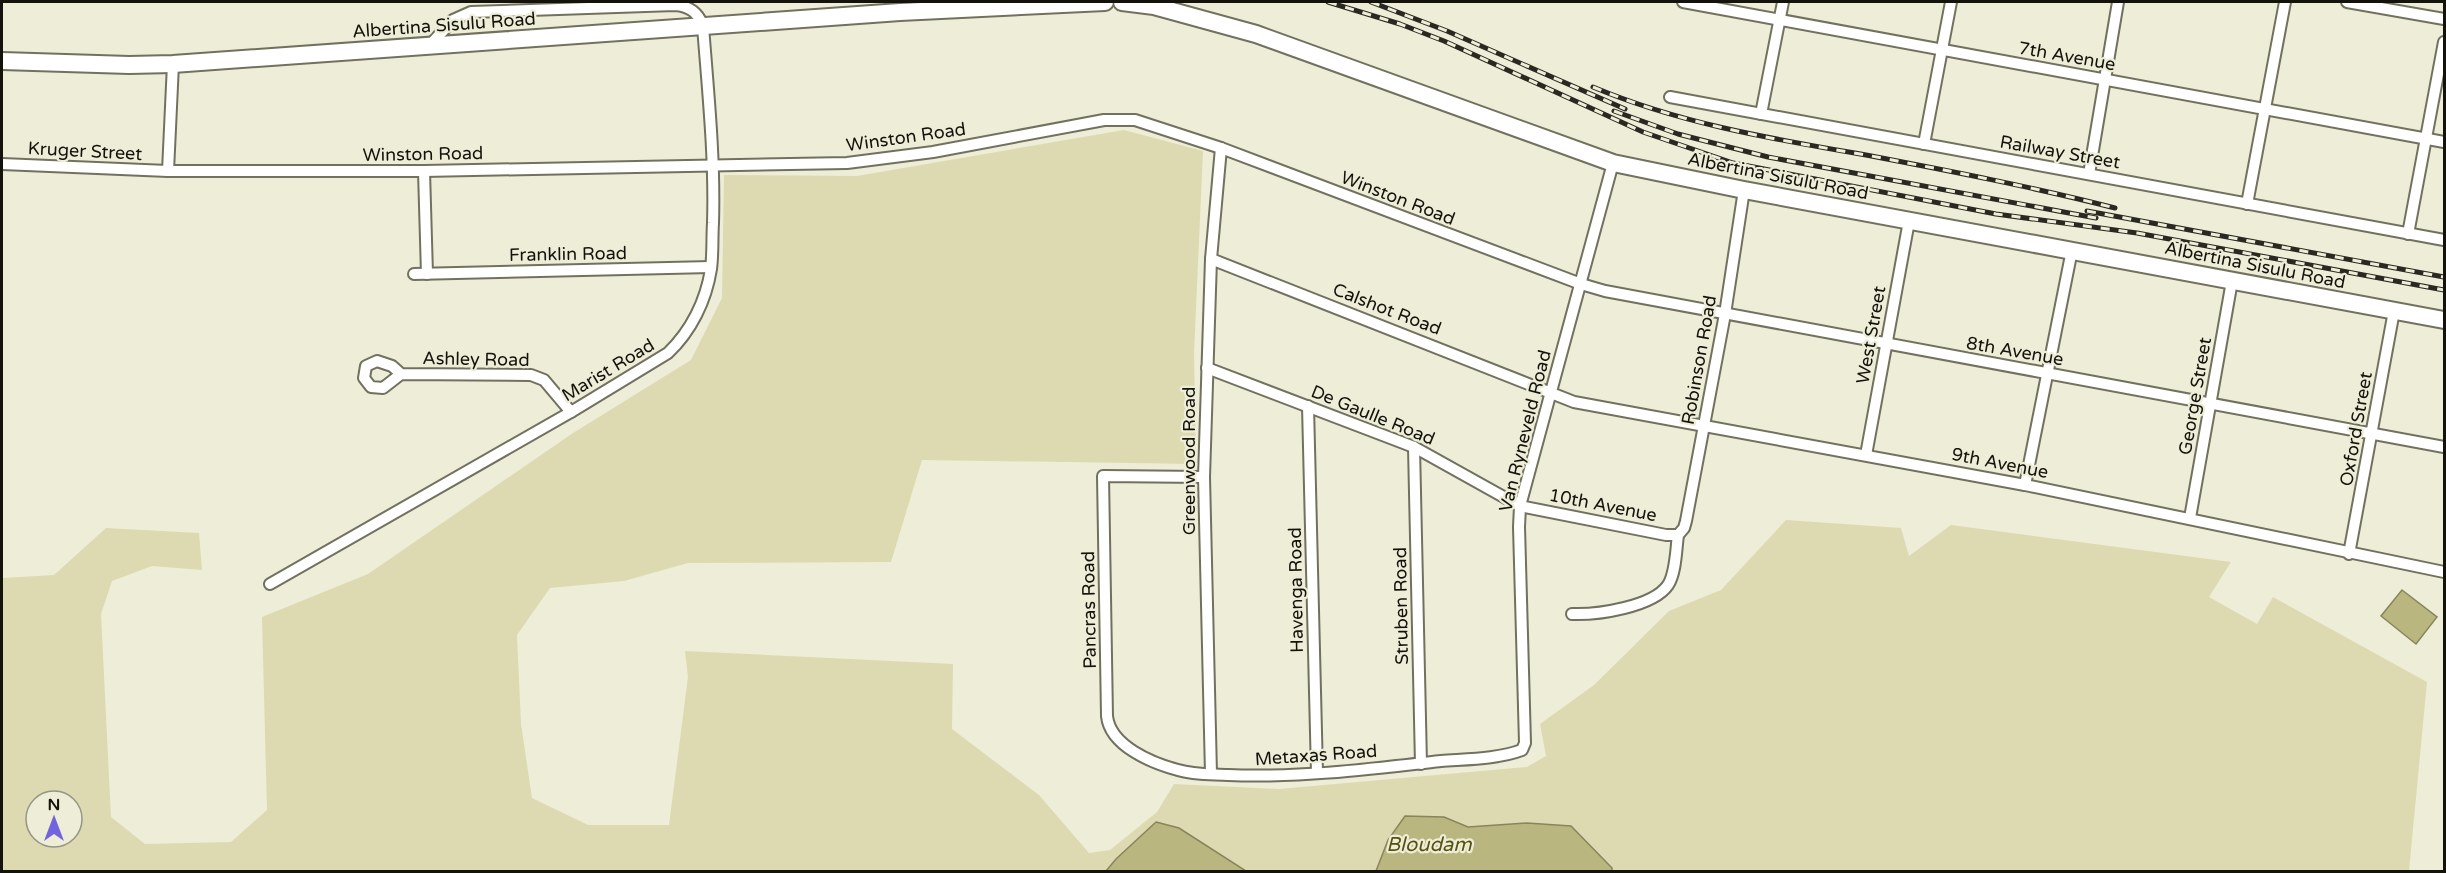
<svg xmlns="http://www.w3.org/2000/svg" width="2446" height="873" viewBox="0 0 2446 873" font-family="'Varela Round',sans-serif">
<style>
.green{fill:#dddab2;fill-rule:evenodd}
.water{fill:#bab67f;stroke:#88855c;stroke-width:1.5}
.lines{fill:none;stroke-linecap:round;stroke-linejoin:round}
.street-casing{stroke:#72715f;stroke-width:14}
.primary-casing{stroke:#72715f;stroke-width:20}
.street{stroke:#fff;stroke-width:10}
.primary{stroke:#fff;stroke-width:16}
.rail-casing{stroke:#292921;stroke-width:5}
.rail{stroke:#eeedd8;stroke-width:3;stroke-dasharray:9;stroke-linecap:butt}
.labels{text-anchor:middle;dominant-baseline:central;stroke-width:4.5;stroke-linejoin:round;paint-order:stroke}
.street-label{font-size:18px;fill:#13130c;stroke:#eeedd8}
.water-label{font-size:20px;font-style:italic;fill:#585211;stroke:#eeedd8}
</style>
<rect width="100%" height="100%" fill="#eeedd8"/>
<path class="green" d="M1124 130 1203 151 1194 354 1196 464 922 460 891 562 688 563 624 581 550 588 517 635 521 724 532 798 588 825H669L688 677 685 651 953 664 952 729 1039 795 1089 853 1110 850 1157 812 1174 784 1279 789 1527 767 1546 756 1540 724 1594 685 1669 611 1721 590 1786 520 1901 528 1909 556 1951 525 2231 562 2209 597 2257 624 2273 597 2427 682 2409 871 2 872V578L54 575 106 528 199 533 202 570 152 566 112 581 101 614 111 817 145 844 231 842 267 810 262 617 368 574 573 433 691 360 722 298 724 175 857 176ZM36 801H72V837H36Z"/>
<g class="water">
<polygon points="2402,590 2437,617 2416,644 2381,616"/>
<polygon points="1405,816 1444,817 1468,827 1527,823 1571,826 1612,868 1612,871 1376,871 1388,840"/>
<polygon points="1156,822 1179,828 1246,871 1106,871 1116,859"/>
</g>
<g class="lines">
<g class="street-casing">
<g id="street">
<polyline points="1683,2 2444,142"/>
<polyline points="2347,2 2444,19"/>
<polyline points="1670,97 2444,240"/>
<polyline points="1761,114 1783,2"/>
<polyline points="1924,144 1951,2"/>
<polyline points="2,164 168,171 424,171 847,163 933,152 1104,120 1135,120 1221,148 1581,284 1605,291 2444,447"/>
<polyline points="168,171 173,64"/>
<polyline points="424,171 427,274"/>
<polyline points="2089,174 2118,2"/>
<polyline points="2247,204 2285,2"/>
<polyline points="2408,234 2444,42"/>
<polyline points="1211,259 1574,402 2025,485 2444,572"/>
<polyline points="414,274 711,267"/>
<polyline points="1207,368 1414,447 1520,506 1666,535 1678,535 1684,528 1686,521 1725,314 1744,190"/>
<polyline points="401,374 383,388 371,387 364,378 366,366 377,361 392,366 401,374 531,375 544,380 571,412"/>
<polyline points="1308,406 1317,773"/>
<polyline points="1414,447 1421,764"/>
<polyline points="1866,455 1909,221"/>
<path d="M1204 477 1103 476 1107 716C1110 746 1152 763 1178 770 1194 775 1212 774 1228 775 1299 778 1371 769 1441 761 1467 759 1498 759 1522 750L1525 743 1519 527 1520 506 1613 163"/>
<polyline points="2025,485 2072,250"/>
<polyline points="2190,518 2232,281"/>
<polyline points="2349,554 2394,311"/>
<path d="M270 584 571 412 668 353C691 331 706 301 711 269 713 254 712 238 713 223 715 157 708 92 703 26 698 12 689 6 675 5L471 12 453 20 430 45"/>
<path d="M1572 614C1597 615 1653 607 1668 585 1676 573 1676 549 1678 535"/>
<polyline points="1211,774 1204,477 1211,259 1221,148"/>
</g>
</g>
<g class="primary-casing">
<g id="primary">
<polyline points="1122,2 1154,6 1256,34 1613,163 1744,190 2444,320"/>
<polyline points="2,61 129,65 173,64 900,12 1105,2"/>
</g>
</g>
<use href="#street" class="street"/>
<use href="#primary" class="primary"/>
<g class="rail-casing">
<g id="rail">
<polyline points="1328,2 1400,24 1444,41 1643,132 1733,163 1996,214 2137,233 2444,290"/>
<polyline points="1371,2 1447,31 1625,109"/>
<path d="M1593 87C1681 124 1773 139 1866 155 1950 171 2033 187 2115 208"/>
<polyline points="1614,111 1678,134 1768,157 2096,218"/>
<polyline points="2087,211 2444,277"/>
</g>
</g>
<use href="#rail" class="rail"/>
</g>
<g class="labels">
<g class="street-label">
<text transform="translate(444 25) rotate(-4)">Albertina Sisulu Road</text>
<text transform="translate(2067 56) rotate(10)">7th Avenue</text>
<text transform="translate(906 137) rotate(-8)">Winston Road</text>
<text transform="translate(85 151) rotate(3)">Kruger Street</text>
<text transform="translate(2060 152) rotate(10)">Railway Street</text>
<text transform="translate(423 154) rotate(-1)">Winston Road</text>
<text transform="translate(1778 176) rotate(11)">Albertina Sisulu Road</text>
<text transform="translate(1398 198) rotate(21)">Winston Road</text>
<text transform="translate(568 254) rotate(-1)">Franklin Road</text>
<text transform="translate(2255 265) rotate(11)">Albertina Sisulu Road</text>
<text transform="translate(1387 309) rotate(21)">Calshot Road</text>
<text transform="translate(1871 335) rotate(-80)">West Street</text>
<text transform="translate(2015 351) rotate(10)">8th Avenue</text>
<text transform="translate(476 359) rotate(1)">Ashley Road</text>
<text transform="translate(1699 360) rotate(-80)">Robinson Road</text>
<text transform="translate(608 370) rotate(-31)">Marist Road</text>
<text transform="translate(2195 396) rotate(-80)">George Street</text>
<text transform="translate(1373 415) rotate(22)">De Gaulle Road</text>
<text transform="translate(2356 429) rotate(-80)">Oxford Street</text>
<text transform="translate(1525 431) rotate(-76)">Van Ryneveld Road</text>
<text transform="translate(1189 461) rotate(-90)">Greenwood Road</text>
<text transform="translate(2000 463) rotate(11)">9th Avenue</text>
<text transform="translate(1603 505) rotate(11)">10th Avenue</text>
<text transform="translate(1296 590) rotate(-91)">Havenga Road</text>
<text transform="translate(1401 606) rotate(-91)">Struben Road</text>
<text transform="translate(1089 610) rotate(-91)">Pancras Road</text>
<text transform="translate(1316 755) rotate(-4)">Metaxas Road</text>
</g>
<g class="water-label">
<text x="1429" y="845">Bloudam</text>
</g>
</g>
<rect width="2446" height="873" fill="none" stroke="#13130c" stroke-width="6"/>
<g transform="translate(54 819)"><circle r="28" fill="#eeedd8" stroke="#969686" stroke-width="1.5"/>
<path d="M0-4.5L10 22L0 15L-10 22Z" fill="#7264de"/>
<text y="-9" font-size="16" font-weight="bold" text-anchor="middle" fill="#13130c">N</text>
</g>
</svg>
